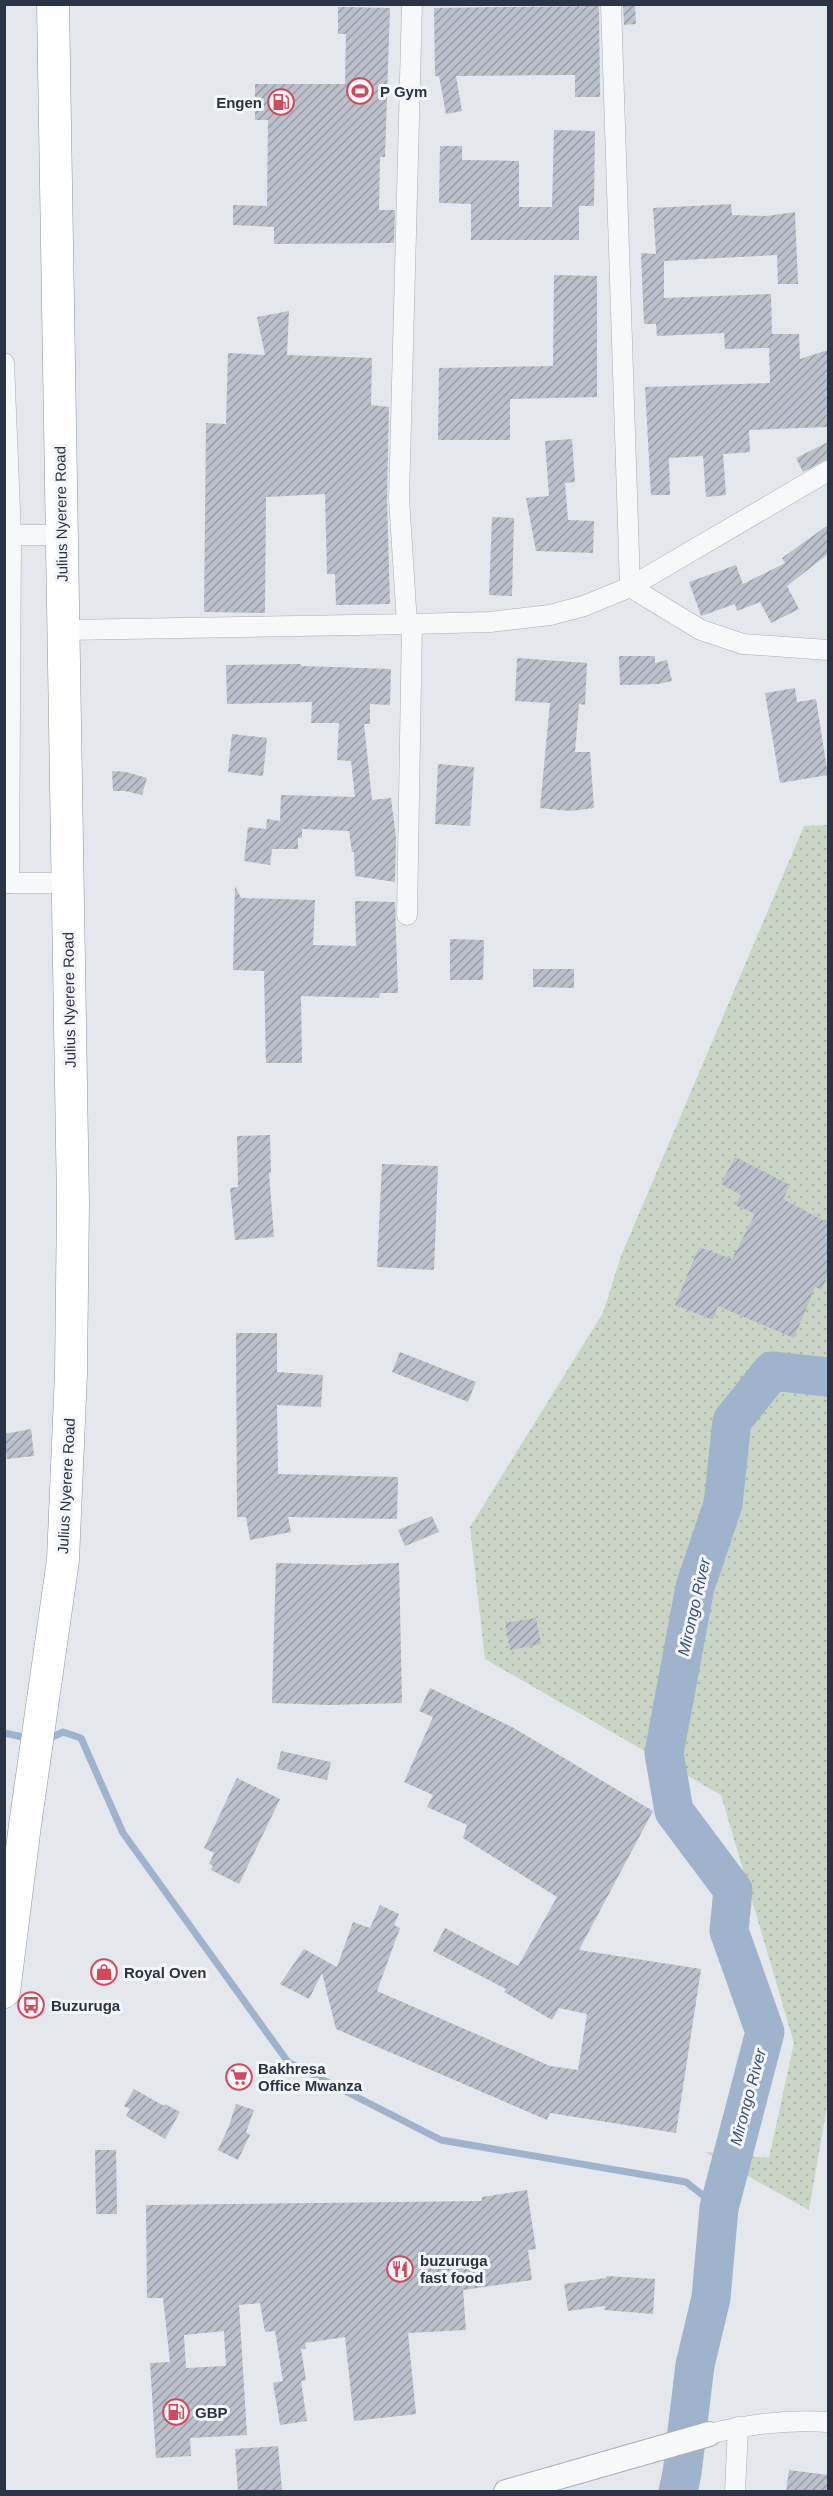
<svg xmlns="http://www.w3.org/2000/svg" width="833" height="2496" viewBox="0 0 833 2496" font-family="Helvetica,sans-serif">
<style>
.grass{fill:url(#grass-dots)}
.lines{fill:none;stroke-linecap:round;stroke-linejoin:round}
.stream{stroke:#9fb4cc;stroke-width:7}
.river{stroke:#9fb4cc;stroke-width:39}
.building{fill:url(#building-hatch);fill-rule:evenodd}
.minor-casing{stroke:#a9aeb7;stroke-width:21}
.tertiary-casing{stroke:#a9aeb7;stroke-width:26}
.trunk-casing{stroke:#8b94a3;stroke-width:33}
.minor{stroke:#f7f8fa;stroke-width:20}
.tertiary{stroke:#f7f8fa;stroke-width:24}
.trunk{stroke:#fff;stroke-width:32}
.labels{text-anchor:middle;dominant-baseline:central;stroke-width:6;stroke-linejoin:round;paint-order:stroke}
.poi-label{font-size:15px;font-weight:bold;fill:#2b3445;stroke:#f4f6f9;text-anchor:start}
.street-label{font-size:15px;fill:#2b3445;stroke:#f4f6f9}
.water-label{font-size:16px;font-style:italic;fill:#34527a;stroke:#f4f6f9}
</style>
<defs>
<pattern id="grass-dots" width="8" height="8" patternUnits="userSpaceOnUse" patternTransform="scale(1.5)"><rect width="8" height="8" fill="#c9d6c5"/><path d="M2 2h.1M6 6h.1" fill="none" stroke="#adb8ab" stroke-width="1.8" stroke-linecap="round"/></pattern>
<pattern id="building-hatch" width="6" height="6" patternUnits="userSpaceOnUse" patternTransform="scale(1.5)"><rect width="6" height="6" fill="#bbc0ca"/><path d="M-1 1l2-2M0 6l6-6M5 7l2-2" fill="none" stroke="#989da6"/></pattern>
</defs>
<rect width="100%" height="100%" fill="#e4e7ec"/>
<polygon class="grass" points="828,825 828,2101 809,2210 705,2152 769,2158 794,2043 721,1795 485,1659 470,1527 603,1313 621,1256 804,826"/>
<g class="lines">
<g class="stream">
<polyline points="4,1733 28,1738"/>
<polyline points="48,1739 63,1732 81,1738 123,1833 288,2062 441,2140 686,2182 719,2208"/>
</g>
<polyline class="river" points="678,2492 682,2473 695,2365 711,2298 719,2208 765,2032 729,1931 733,1890 674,1811 664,1753 695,1587 723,1504 732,1421 772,1371 828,1377"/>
</g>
<g class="building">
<polygon points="599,6 600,97 575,97 575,75 456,76 462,111 446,114 439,76 435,76 434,8"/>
<polygon points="623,6 635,6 636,24 624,25"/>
<polygon points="338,7 390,8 385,157 380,157 379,210 395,210 394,243 274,244 274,227 233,225 233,205 267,206 268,120 255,120 255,84 345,84 346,34 338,34"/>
<polygon points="554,130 595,131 594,206 579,206 579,240 471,240 471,204 439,203 440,146 462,146 462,160 519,161 519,207 552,207"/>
<polygon points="731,204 732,215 767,216 795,212 798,284 778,284 777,255 664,261 664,298 771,294 772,334 799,334 800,359 828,350 828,427 749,430 750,452 723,454 726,495 706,497 703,456 669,458 670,495 651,495 645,387 770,383 769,348 725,349 724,333 657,336 656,324 644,324 641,253 656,254 653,208"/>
<polygon points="554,275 597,276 597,397 510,399 510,440 438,440 439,368 553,366"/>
<polygon points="289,311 287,355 372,358 371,405 389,407 387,498 390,604 336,605 335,574 327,574 325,494 266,497 265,613 204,612 206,423 226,424 228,353 265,355 257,317"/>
<polygon points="572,439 575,482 565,483 568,520 594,521 593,553 536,551 526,498 549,496 545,441"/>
<polygon points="828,442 828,459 803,472 796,458"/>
<polygon points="492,517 514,518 512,596 489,595"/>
<polygon points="828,525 828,554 787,586 799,609 771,623 760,602 737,611 735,604 701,616 689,582 736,565 743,584 785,563 782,558"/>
<polygon points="619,656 655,656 655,663 667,660 672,681 659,684 620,685"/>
<polygon points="517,658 587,663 585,705 579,704 575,752 590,752 594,808 570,811 540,808 550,703 515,701"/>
<polygon points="301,664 301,666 391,669 390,705 370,704 370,724 364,724 372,800 391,798 396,838 395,882 355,876 354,852 352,852 349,831 302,829 302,838 298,838 298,849 272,849 270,865 244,861 248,827 266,829 267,819 280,821 281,795 355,797 351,761 337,760 339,723 311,723 312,702 227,704 226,665"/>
<polygon points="795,688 797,702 816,699 828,775 780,783 765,693"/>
<polygon points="232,734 267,738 263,776 228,772"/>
<polygon points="438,764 474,767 470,826 435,824"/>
<polygon points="112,771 126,772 147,778 142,795 125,791 113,791"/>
<polygon points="235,886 241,898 315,900 313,945 356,946 355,901 395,902 398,993 380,993 379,998 301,996 302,1063 266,1063 264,971 233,970"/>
<polygon points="450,939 484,940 483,980 450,980"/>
<polygon points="533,969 574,969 574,988 533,987"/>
<polygon points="270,1135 271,1173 269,1173 274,1237 235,1240 230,1188 238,1187 237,1136"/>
<polygon points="735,1157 790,1185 783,1199 828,1223 828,1272 822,1290 815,1287 794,1338 718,1306 713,1320 675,1305 699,1247 732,1259 755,1214 735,1205 741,1195 721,1184"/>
<polygon points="382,1164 438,1166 434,1270 377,1267"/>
<polygon points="236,1333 277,1333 277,1372 323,1375 321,1407 277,1405 278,1474 398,1477 397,1519 288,1517 291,1532 250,1540 246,1517 237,1517"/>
<polygon points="400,1352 476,1382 468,1402 392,1372"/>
<polygon points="31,1429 34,1456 7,1459 4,1434"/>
<polygon points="432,1516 439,1532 405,1546 398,1530"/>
<polygon points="276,1563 351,1565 399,1563 402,1703 329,1705 272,1703"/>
<polygon points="536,1618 541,1644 510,1650 505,1623"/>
<polygon points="430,1688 512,1727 653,1811 579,1950 701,1969 676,2133 550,2113 547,2120 336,2029 322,1973 309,1999 280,1984 304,1949 337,1967 353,1922 370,1928 380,1905 399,1914 394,1925 400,1928 377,1991 550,2066 578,2070 587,2014 559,2008 552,2020 504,1992 506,1989 433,1951 445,1928 518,1966 557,1897 463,1838 467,1825 427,1807 433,1795 404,1782 433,1717 419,1711"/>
<polygon points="281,1751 331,1762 327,1780 277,1769"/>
<polygon points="237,1778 280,1799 239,1884 211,1870 213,1866 209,1864 214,1853 204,1848"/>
<polygon points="134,2089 164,2106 165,2104 180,2112 165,2139 126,2116 130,2109 124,2106"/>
<polygon points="236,2104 254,2110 246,2132 250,2135 238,2160 218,2150 229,2126"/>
<polygon points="95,2150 116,2150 117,2214 96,2214"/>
<path d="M527 2190 536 2249 528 2250 532 2280 463 2290 466 2330 408 2333 416 2414 354 2421 345 2337 305 2343 306 2349H301L306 2380 301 2381 307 2421 280 2425 273 2383 283 2381 275 2331 265 2332 260 2303 239 2305 247 2435 190 2438 191 2456 156 2458 150 2363 170 2362 163 2298H147L146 2205 482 2201V2197ZM224 2331 226 2366 186 2368 184 2335Z"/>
<polygon points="607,2276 655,2279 653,2314 604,2310 605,2306 568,2311 564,2284 606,2278"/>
<polygon points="278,2446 282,2490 238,2492 235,2449"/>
<polygon points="789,2470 828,2475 828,2492 786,2492"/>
</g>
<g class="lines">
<g class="minor-casing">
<g id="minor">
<polyline points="611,4 630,587 701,630 743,644 828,650"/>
<polyline points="4,363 11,535 9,883"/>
<polyline points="4,535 61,535"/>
<polyline points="407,624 399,498 412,4"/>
<polyline points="65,630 412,624 490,622 550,615 584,606 630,587 828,471"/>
<polyline points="4,883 66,883"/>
<polyline points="407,915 412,624"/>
<path d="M709 2434C749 2424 788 2419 828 2422"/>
<polyline points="735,2492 738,2427"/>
</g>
</g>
<g class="tertiary-casing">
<polyline id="tertiary" points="506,2492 709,2434"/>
</g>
<g class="trunk-casing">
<polyline id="trunk" points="4,1992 25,1825 63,1560 71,1373 73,1203 53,4"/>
</g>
<use href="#minor" class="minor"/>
<use href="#tertiary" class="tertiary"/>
<use href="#trunk" class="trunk"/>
</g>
<defs>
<g id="stadium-ring" transform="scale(1.35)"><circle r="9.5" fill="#f4f6f9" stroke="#d1495b" stroke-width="1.5"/><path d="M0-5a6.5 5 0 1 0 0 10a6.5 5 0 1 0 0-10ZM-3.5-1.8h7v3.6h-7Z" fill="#d1495b"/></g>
<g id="fuel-ring" transform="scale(1.35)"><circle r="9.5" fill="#f4f6f9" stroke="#d1495b" stroke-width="1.5"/><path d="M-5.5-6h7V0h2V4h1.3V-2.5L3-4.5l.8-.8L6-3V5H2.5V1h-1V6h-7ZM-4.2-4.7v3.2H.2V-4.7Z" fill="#d1495b"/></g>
<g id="shop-ring" transform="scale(1.35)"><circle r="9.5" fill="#f4f6f9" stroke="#d1495b" stroke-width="1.5"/><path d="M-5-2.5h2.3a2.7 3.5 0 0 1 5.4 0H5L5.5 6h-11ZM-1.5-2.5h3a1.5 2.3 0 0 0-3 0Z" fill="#d1495b"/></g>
<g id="bus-ring" transform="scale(1.35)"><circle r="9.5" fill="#f4f6f9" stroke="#d1495b" stroke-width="1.5"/><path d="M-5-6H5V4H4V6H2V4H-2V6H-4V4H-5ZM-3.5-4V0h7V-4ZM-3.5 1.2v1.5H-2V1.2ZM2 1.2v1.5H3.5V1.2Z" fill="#d1495b"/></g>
<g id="supermarket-ring" transform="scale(1.35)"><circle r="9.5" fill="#f4f6f9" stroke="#d1495b" stroke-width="1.5"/><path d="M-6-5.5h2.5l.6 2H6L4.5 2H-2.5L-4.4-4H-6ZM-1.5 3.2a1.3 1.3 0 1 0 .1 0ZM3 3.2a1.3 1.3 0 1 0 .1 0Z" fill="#d1495b"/></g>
<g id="restaurant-ring" transform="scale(1.35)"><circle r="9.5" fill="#f4f6f9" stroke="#d1495b" stroke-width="1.5"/><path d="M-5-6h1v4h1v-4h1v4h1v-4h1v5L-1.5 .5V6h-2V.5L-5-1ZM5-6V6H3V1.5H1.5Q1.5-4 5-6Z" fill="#d1495b"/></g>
</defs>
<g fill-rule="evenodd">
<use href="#stadium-ring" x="360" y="91"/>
<use href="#fuel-ring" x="281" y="102"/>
<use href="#shop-ring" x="104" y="1972"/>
<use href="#bus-ring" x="31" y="2005"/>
<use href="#supermarket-ring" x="239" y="2077"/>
<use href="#restaurant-ring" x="400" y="2269"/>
<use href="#fuel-ring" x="176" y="2412"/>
</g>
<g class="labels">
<g class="poi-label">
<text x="380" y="91">P Gym</text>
<text x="262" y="102" text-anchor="end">Engen</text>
<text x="124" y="1972">Royal Oven</text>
<text x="51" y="2005">Buzuruga</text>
<text x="258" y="2068">Bakhresa<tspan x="258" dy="17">Office Mwanza</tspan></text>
<text x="420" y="2260">buzuruga<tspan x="420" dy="17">fast food</tspan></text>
<text x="195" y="2412">GBP</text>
</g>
<g class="street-label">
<text transform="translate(61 514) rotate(-91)">Julius Nyerere Road</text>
<text transform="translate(69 1000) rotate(-91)">Julius Nyerere Road</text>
<text transform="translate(66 1486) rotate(-87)">Julius Nyerere Road</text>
</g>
<g class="water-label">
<text transform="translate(694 1607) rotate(-77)">Mirongo River</text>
<text transform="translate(748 2097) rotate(-75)">Mirongo River</text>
</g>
</g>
<rect width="833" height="2496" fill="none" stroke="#2b3445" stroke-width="12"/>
</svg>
